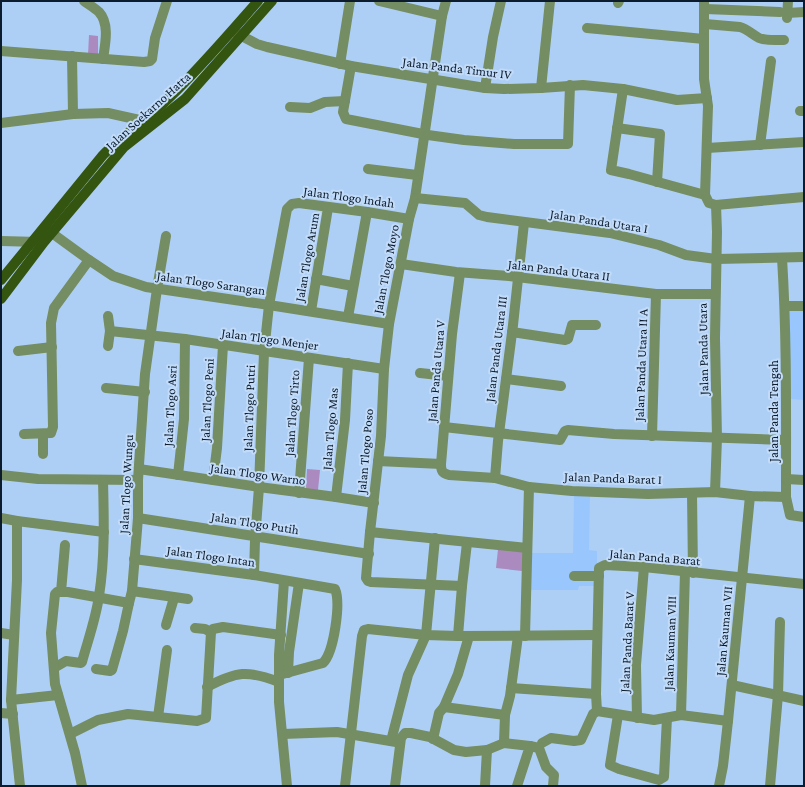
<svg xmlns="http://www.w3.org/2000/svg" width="805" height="787" viewBox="0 0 805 787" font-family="'Crimson Pro',serif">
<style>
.built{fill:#99c7fd}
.garden{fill:#ab8bbf}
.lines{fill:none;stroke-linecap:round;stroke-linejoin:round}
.minor{stroke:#758d62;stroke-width:10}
.tertiary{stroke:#758d62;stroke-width:10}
.primary{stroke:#345510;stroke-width:10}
.labels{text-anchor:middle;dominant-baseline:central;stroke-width:4;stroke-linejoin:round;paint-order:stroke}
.street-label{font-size:13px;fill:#0c1c2d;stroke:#c2dbf8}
</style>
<rect width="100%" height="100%" fill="#aecff5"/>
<g class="built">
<polygon points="788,310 804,310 804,400 790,399"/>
<polygon points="574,495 590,496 589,550 597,551 597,586 579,586 578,590 530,590 531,553 573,553"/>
</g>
<g class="garden">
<polygon points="89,35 98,36 98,55 88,55"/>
<polygon points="307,469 320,470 318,490 306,489"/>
<polygon points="498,549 524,552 522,571 496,568"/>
</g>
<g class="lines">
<g class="minor">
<path d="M84 1C88 4 95 8 99 12 110 24 105 45 103 59"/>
<polyline points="379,1 442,16"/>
<polyline points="446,1 442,16 415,198 409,219 389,324 384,369 381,436 370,532 366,578 368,581 371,582 462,586"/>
<polyline points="704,1 704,79 708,106 705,195"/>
<polyline points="618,3 619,1"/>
<polyline points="705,9 780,12"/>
<polyline points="787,13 804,12"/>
<polyline points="787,18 788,1"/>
<path d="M705 24 740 27C747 29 752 34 759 38 766 41 776 40 784 40"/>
<polyline points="587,28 704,39"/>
<polyline points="234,32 257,44 267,47 351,66 485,88 504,89 541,88 583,85 623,89 677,100 707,98"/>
<polyline points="1,51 144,62 150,61 152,59 155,38 167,1"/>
<polyline points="72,56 73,114"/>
<polyline points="340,64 350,1"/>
<polyline points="351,66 343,112 346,119 428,135 464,140 514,144 568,144 570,85"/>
<polyline points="485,88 493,37 501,1"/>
<polyline points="541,88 550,1"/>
<polyline points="623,89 611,170 629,174 705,195 709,203 716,205 804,197"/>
<polyline points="290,107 310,108 325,102 345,101"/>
<polyline points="800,111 804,111"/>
<polyline points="617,128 660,134 657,182"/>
<polyline points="760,145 771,61"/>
<polyline points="707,148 804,142"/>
<polyline points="368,169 417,175"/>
<polyline points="415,198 465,203 479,215 487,217 610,233 659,245 686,255 716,259 804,257"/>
<polyline points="45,228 89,260 113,276 146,287 269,305 389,324"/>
<polyline points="1,241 39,242"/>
<path d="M782 258C787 338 786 417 786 497L790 515 804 517"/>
<polyline points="401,264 456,272 509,276 656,294 715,294"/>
<path d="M460 273 452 334 441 464C441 471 442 473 449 475L495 478 529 487 572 491 648 494 715 492 750 496 786 497"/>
<polyline points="316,279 353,286"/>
<polyline points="785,306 804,306"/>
<polyline points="311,311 328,208"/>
<polyline points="348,317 367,212"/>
<polyline points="110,331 185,339 384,369"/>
<polyline points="512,332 565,340 568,339 572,325 596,325"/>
<polyline points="108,346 110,331 108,316"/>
<polyline points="18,351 52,347"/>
<polyline points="420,373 448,376"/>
<polyline points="506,379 561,386"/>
<polyline points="106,388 145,392"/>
<polyline points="444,427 560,440 565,431 568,430 614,434 786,440"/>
<polyline points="24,434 51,433 53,427 51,323 54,308 89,260"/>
<polyline points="652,436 656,294"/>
<polyline points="43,454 43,434"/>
<polyline points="378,461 441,464"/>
<polyline points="139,469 259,487 336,497 374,503"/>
<polyline points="1,475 38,479 138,480"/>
<polyline points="178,475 184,419 185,339"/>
<polyline points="495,478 498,441 513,325 524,223"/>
<polyline points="786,479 804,480"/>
<polyline points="213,480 217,448 223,345"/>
<polyline points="715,492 717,438 715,338 717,232 716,205"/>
<polyline points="299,493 309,358"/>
<polyline points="692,493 693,573"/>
<polyline points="336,497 345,420 348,363"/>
<polyline points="1,518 17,521 104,532"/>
<polyline points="138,518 369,554"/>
<polyline points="17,521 17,580 11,700 20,786"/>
<polyline points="370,532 527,548"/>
<path d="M134 559 254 575 335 589C341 603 334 652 323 663L279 675"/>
<polyline points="254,575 255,540 259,487 264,352 269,305 287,209 292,204 299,203 367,212 409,219"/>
<polyline points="574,576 599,576"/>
<polyline points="284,581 279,655 279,702 287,786"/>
<polyline points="132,591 188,599"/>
<polyline points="61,592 65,545"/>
<polyline points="166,625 174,598"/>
<polyline points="195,628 205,629 211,632"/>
<polyline points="1,633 14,635"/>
<polyline points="458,636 462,586 467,543"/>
<polyline points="525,636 529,487"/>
<path d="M54 668 66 661 81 663 82 662C88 640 96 618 99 596 105 558 104 519 103 480"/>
<polyline points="96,669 110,671 112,670 123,631 129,603"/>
<polyline points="288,673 289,652 299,583"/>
<polyline points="732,685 804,701"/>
<path d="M207 687C237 671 247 670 279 682"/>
<polyline points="511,688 596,694"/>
<polyline points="11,700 58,695"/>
<polyline points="444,707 505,715"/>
<polyline points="597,711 654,720 681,715 728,721 750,496"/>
<polyline points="597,711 596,694 599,568 605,565 644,567 804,584"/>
<polyline points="1,713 13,714"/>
<polyline points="618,715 610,765 619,769 659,780 664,777 667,718"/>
<polyline points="681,715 685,572"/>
<polyline points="158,717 167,650"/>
<polyline points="637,718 636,665 644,567"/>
<polyline points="70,734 98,720 128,714 197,721 206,718 211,632 213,629 223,627 281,635"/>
<polyline points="283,734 337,732 396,742"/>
<polyline points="433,739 439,713 444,707 458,674 469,636"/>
<polyline points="391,741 408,675 426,635 435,538"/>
<polyline points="504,743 505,715 510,696 518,636"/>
<polyline points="542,743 551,738 574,741 581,740 593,714 597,711"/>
<polyline points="530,746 539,748 546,767 554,775 553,786"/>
<polyline points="82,786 75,753 55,684 51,633 55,594 57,592 68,592 129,603 132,591 138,518 138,480 145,374 157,289 166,236"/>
<polyline points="345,786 362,636 364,630 368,629 426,635 458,636 597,635"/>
<polyline points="395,786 401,738 405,733 411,733 430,737 454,750 466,752 487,750 504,743 530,746 517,786"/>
<polyline points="485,786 487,750"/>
<polyline points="719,786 723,766 728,721"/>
<polyline points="770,786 778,695 780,622"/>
</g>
<polyline class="tertiary" points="1,123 73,114 108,113 144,121"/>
<g class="primary">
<path d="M1 280 103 155C123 135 148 119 168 99 200 68 229 34 258 1"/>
<polyline points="1,299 44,242 124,147 185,99 272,1"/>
</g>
</g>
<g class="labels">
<g class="street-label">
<text transform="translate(457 68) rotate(7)">Jalan Panda Timur IV</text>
<text transform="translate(148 111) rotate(-42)">Jalan Soekarno Hatta</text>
<text transform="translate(349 197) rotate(8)">Jalan Tlogo Indah</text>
<text transform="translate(599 221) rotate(9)">Jalan Panda Utara I</text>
<text transform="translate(307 257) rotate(-80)">Jalan Tlogo Arum</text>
<text transform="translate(386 269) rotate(-79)">Jalan Tlogo Moyo</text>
<text transform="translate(559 270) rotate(7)">Jalan Panda Utara II</text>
<text transform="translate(211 283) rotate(8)">Jalan Tlogo Sarangan</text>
<text transform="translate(270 339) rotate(8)">Jalan Tlogo Menjer</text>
<text transform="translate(496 349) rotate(-83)">Jalan Panda Utara III</text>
<text transform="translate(703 349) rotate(-91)">Jalan Panda Utara</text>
<text transform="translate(641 365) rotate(-88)">Jalan Panda Utara II A</text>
<text transform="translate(436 371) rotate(-85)">Jalan Panda Utara V</text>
<text transform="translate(207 400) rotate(-87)">Jalan Tlogo Peni</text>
<text transform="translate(170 406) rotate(-87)">Jalan Tlogo Asri</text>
<text transform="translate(249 408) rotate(-88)">Jalan Tlogo Putri</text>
<text transform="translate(773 411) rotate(-90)">Jalan Panda Tengah</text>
<text transform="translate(292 413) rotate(-86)">Jalan Tlogo Tirto</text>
<text transform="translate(330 429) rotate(-85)">Jalan Tlogo Mas</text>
<text transform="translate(365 451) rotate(-85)">Jalan Tlogo Poso</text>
<text transform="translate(258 474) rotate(8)">Jalan Tlogo Warno</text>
<text transform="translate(613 478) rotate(2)">Jalan Panda Barat I</text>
<text transform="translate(126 484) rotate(-87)">Jalan Tlogo Wungu</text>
<text transform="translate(255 523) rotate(9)">Jalan Tlogo Putih</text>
<text transform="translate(211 556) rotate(8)">Jalan Tlogo Intan</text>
<text transform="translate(655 557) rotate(5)">Jalan Panda Barat</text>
<text transform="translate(724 631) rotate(-85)">Jalan Kauman VII</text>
<text transform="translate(627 642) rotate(-87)">Jalan Panda Barat V</text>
<text transform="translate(670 643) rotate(-88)">Jalan Kauman VIII</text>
</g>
</g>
<rect width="805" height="787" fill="none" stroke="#0c1c2d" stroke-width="4"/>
</svg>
